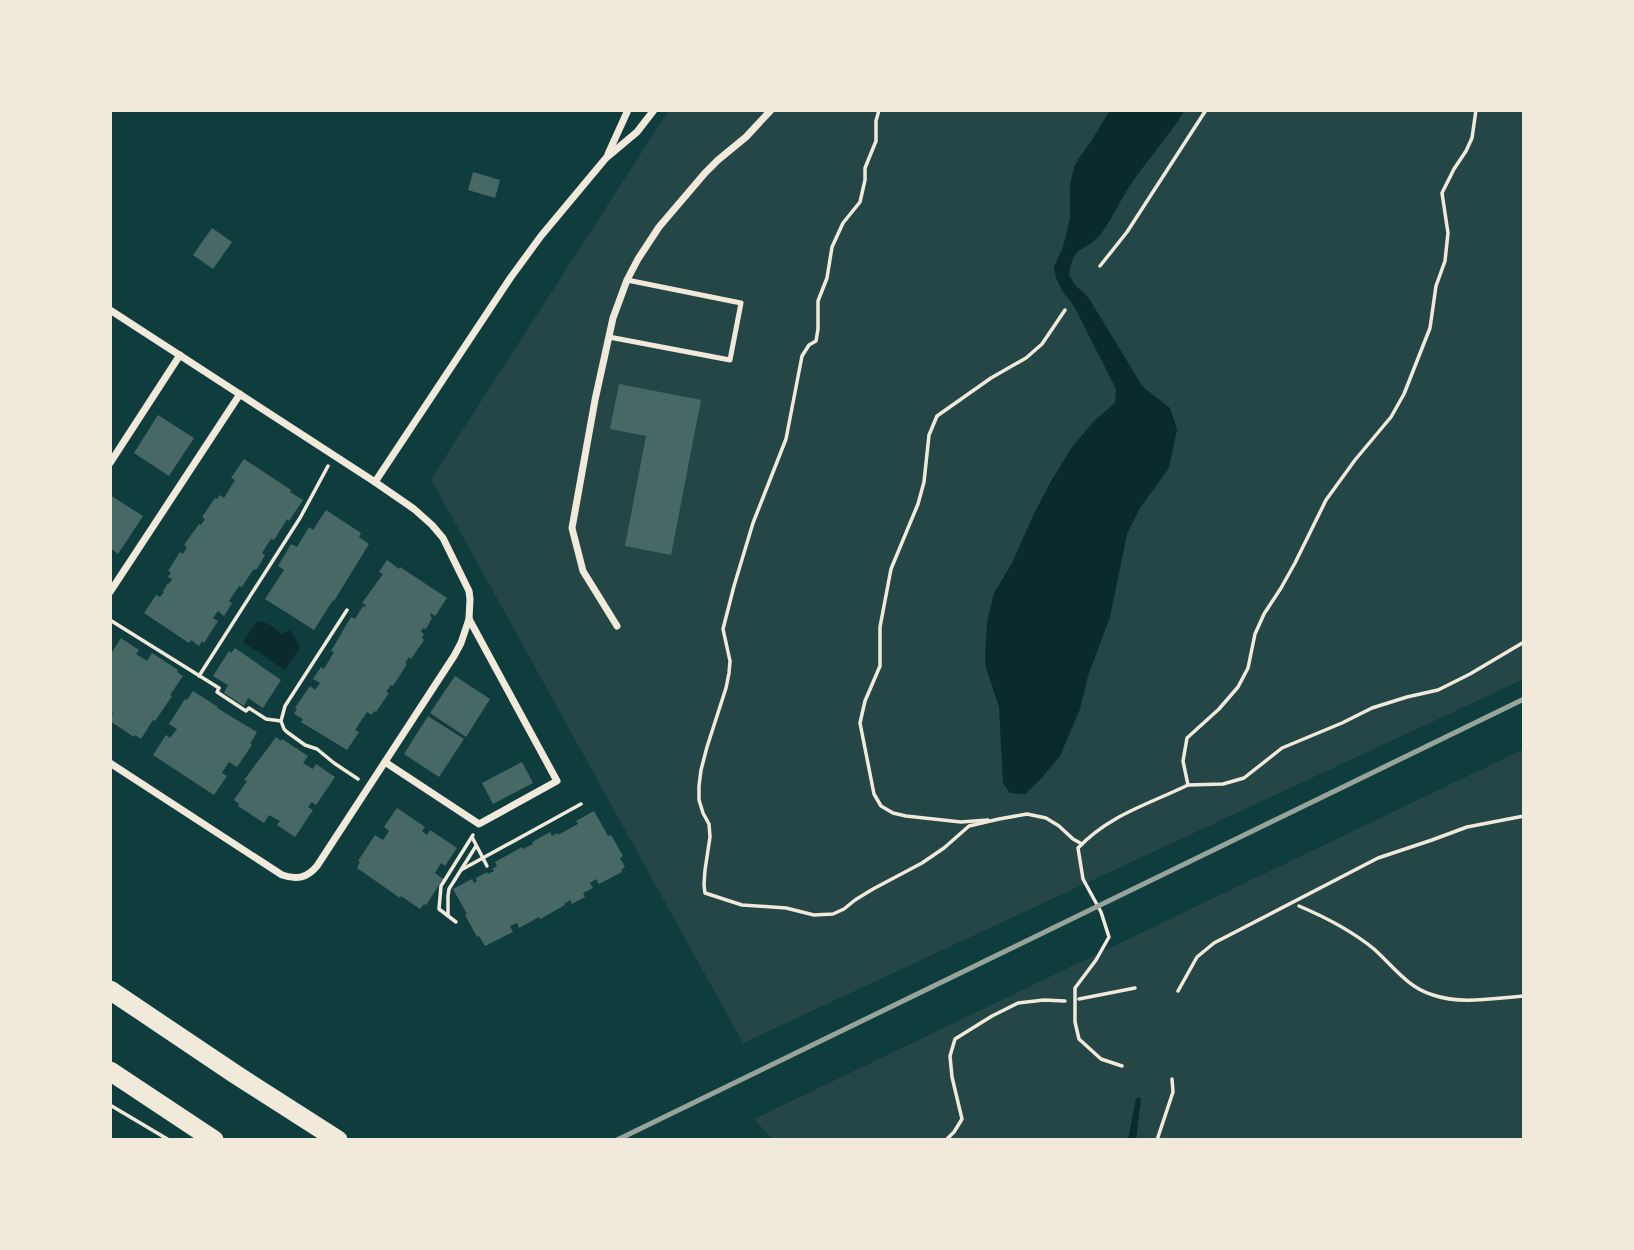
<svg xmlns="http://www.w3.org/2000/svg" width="1634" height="1250" viewBox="0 0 1634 1250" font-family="'Roboto Condensed',sans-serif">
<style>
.green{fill:#244646}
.water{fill:#0a2a2b}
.building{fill:#486865}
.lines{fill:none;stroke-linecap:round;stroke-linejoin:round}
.path{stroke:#f1e9da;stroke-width:3.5}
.service{stroke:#f1e9da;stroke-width:5}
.minor{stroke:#f1e9da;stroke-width:7}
.trunk{stroke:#f1e9da;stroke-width:19}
.rail{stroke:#97a49c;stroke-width:5}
</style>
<rect width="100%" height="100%" fill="#0f3d3e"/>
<g class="green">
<polygon points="669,110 1524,110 1524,679 743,1043 431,479"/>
<polygon points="1524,749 1524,1140 773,1140 754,1119"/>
</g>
<g class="water">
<path d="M1110 110H1185C1169 136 1148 159 1131 184 1120 200 1112 220 1100 235 1084 253 1073 244 1069 275L1075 285 1088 297 1143 387 1170 408 1177 429 1169 468 1140 508 1127 534 1110 617 1088 676 1080 709 1060 756 1041 779 1025 794 1010 793 1003 783 999 707 986 668 985 658 987 622 994 593 1012 563 1032 518 1050 483 1072 447 1094 421 1115 403 1116 389 1074 306 1063 292 1056 278 1054 267 1063 247 1070 219V185L1074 167 1079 158 1092 140Z"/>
<polygon points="257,621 269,624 282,634 290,630 300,647 285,670 243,642"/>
<polygon points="1136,1098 1141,1098 1136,1140 1128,1140"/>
</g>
<g class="building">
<polygon points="473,172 500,180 495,198 468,190"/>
<polygon points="212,228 232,242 213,269 193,255"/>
<polygon points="619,384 701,400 671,555 625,546 646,436 610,429"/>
<polygon points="158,415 194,438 169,476 134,453"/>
<polygon points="244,459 291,490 290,492 303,500 289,521 287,519 274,540 271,539 262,553 265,555 257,569 253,570 242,587 239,586 229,601 232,603 224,616 218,611 213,618 218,621 204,643 202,641 199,646 191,640 189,643 144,613 156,595 160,597 164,592 163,591 168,583 169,584 172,579 168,577 171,572 168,571 180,552 183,554 187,547 184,545 199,524 201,525 205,519 202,517 215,498 217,499 220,495 224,498 235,480 231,478"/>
<polygon points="110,495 143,516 118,554 110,548"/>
<polygon points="326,510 361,533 359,537 369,544 334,601 333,600 314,630 265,599 284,570 278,566 291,544 297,547 309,527 313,530"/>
<polygon points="387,560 399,569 400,567 447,598 435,616 431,613 430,616 432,618 426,629 423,628 421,632 424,634 422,638 424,640 411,659 409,657 405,663 407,664 393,686 391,685 386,692 389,693 376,712 374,711 372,715 367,712 355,730 359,732 347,750 301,722 303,719 294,714 297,709 295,708 310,686 315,690 320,683 313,679 321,667 324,669 334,652 331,651 351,617 355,619 363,606 365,607 366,605 362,603 383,574 379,572"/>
<polygon points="121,638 139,650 136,654 147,661 152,653 178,670 177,672 183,676 170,695 172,696 155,721 153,720 141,739 135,735 134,737 110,721 110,717 113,713 110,710 110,655"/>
<polygon points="235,648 281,680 263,708 248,698 244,706 224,693 228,685 213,676 229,651 231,653"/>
<polygon points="455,676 490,699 466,737 430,713"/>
<polygon points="193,691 218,707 217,708 257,732 250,744 252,745 237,767 229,762 227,765 222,773 227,776 214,795 153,755 166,735 170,738 177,729 169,724 185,699 187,700"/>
<polygon points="428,716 464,739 439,777 404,754"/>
<polygon points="276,737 281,741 282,739 308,756 303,763 313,769 316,764 335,777 316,805 312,802 308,807 313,810 295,837 277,825 280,821 269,815 264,823 238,806 239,804 234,800 247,781 244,780"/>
<polygon points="522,762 533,783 493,804 482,783"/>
<polygon points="397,808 425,827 422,831 427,835 430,830 457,848 445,866 441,863 435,873 443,879 426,905 424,904 420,909 401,896 400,898 357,868 360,862 358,861 375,835 383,840 389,831 384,827"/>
<polygon points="594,811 608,836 611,835 623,856 620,858 625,867 621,870 622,872 599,884 596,879 590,883 593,888 583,893 585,897 572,904 570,900 564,904 565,905 540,919 539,917 519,928 517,923 510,926 513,932 485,946 479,936 477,937 465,915 467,914 453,889 472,879 474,883 477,881 476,878 487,872 488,874 494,871 492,869 497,866 495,862 522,847 523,849 533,844 532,842 550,832 552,836 557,833 558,835 578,824 576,821"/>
</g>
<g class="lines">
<g class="path">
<polyline points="879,110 876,121 876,141 865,168 865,180 860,202 843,223 832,247 827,278 818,301 818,329 816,341 809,345 802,356 786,439 753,523 734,586 723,629 730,661 729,673 726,688 707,747 701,770 699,786 699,800 703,813 709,824 710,837 705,870 704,885 705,893 742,905 786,908 814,915 833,914 844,909 855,900 873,889 922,863 944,848 969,826 999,819 1027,814 1046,818 1059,826 1073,839 1082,844"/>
<polyline points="1100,266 1127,232 1206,110"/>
<polyline points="347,610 285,706 281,721 284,729 287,732 305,745 317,749 334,763 358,779"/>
<polyline points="110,620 219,688 217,692 246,711 249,708 266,719 281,721"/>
<polyline points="199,676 300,518 328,466"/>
<polyline points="1188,785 1223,784 1244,778 1282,748 1342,723 1372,708 1407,697 1438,690 1470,674 1524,642"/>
<polyline points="988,820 961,822 906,816 893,813 881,806 874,794 860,723 865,701 880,666 880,627 891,569 918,504 924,482 929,435 937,416 991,378 1026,358 1042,344 1065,310"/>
<polyline points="472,837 487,866"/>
<polyline points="461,870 581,804"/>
<path d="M1299 906C1325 917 1352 931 1374 949 1393 966 1407 987 1433 995 1461 1005 1495 998 1524 996"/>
<polyline points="448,916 448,896 449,889 476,846"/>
<polyline points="456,922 439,909 441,886 473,835"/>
<polyline points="1178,991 1197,957 1214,943 1378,858 1432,840 1467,827 1524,816"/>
<polyline points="1079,999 1135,988"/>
<path d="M1122 1066 1101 1059 1079 1039 1075 1022V988L1096 960 1109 937 1101 912 1083 879 1078 848C1109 815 1149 804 1188 785L1183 761 1187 738 1219 709 1238 687 1248 668 1255 634 1264 614 1281 588 1295 563 1326 500 1355 460 1391 417 1404 394 1430 328 1436 286 1445 261 1448 233 1442 193 1454 169 1466 151 1472 138 1476 110"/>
<polyline points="110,1105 169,1140"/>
<polyline points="946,1140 954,1132 962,1119 952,1077 950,1056 955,1039 992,1016 1018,1003 1044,1000 1065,1001"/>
<polyline points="1157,1140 1173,1092 1172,1079"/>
</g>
<polyline class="service" points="609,337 730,360 741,303 627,280"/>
<g class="minor">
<polyline points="608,154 628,110"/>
<polyline points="110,310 375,482 511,277 541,236 606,158 637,132 654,110"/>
<polyline points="110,463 180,355"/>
<polyline points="375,482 414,509 432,525 443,538 469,591 470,599 469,619 557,781 479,824 385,762"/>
<polyline points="110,592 240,394"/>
<polyline points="617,626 583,571 572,528 595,400 613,318 627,280 638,259 659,227 705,173 718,160 746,137 771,110"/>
<path d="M110 763 282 875C297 880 307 878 317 866L454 656 461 643 469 619"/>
</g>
<g class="trunk">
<polyline points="110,990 235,1074 338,1140"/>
<polyline points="110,1071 214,1140"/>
</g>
<polyline class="rail" points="617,1140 1524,699"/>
</g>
<rect width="1634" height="1250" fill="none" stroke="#f1e9da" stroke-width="224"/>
</svg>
